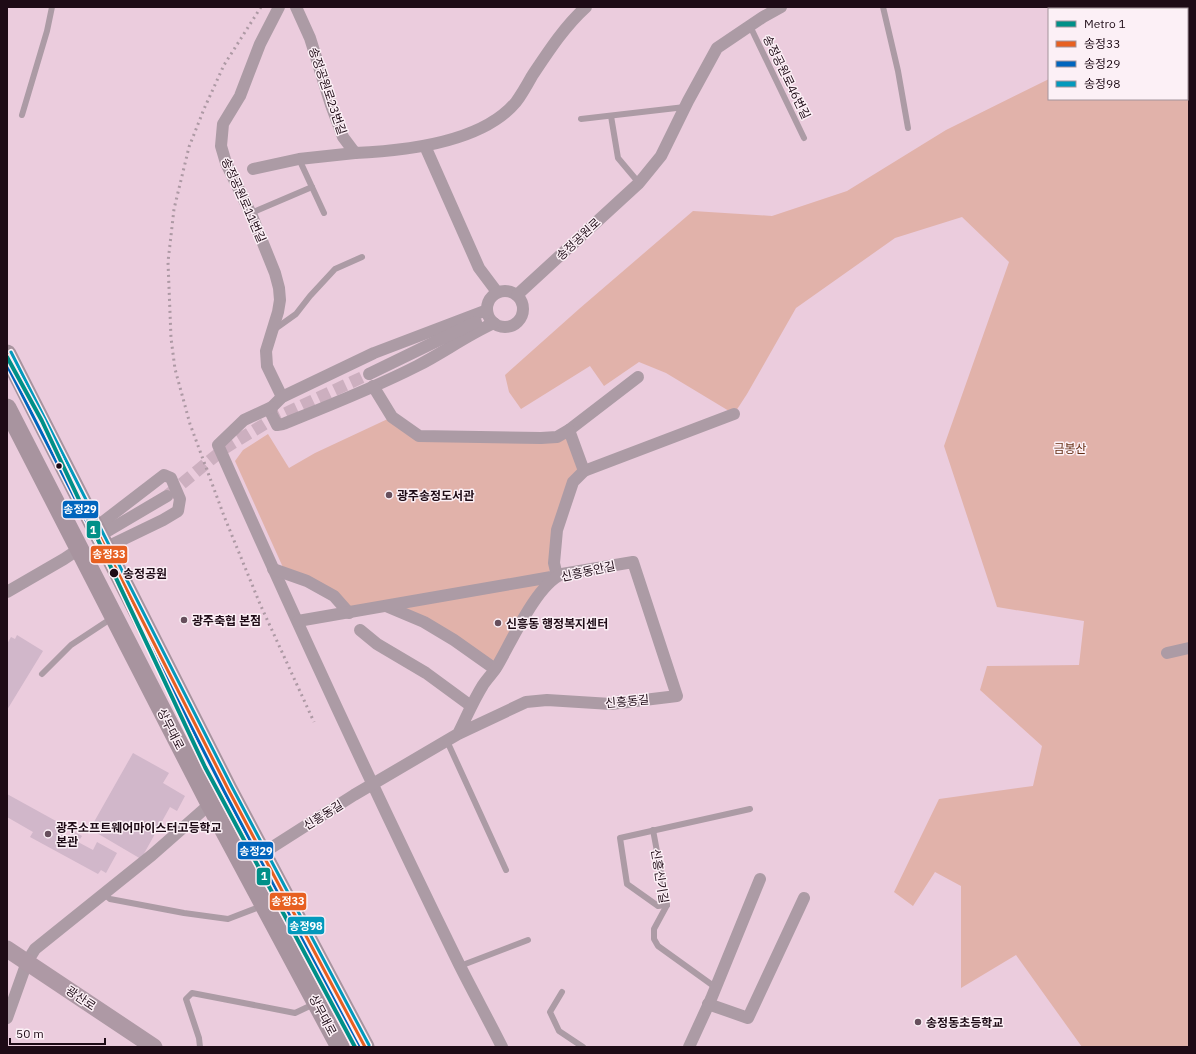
<svg xmlns="http://www.w3.org/2000/svg" width="1196" height="1054" viewBox="0 0 1196 1054" font-family="'IBM Plex Sans','Noto Sans KR',sans-serif">
<style>
.green{fill:#e1b2aa}
.building{fill:#d1b7ca}
.lines{fill:none;stroke-linecap:round;stroke-linejoin:round}
.street-tunnel{stroke:#ccafbf;stroke-width:12;stroke-dasharray:12 6;stroke-linecap:butt}
.lane{stroke:#ac9ba5;stroke-width:6}
.street{stroke:#ac9ba5;stroke-width:12}
.secondary{stroke:#ae99a5;stroke-width:17}
.primary{stroke:#a8949f;stroke-width:19}
.rail{stroke:#ad99a4;stroke-width:3;stroke-dasharray:2 4;stroke-linecap:butt}
.bus-1-casing{stroke:#fcf0f6;stroke-width:6}
.bus-2-casing{stroke:#fcf0f6;stroke-width:6}
.bus-3-casing{stroke:#fcf0f6;stroke-width:6}
.bus-1{stroke:#e76021;stroke-width:3}
.bus-2{stroke:#0065bd;stroke-width:3}
.bus-3{stroke:#0399bc;stroke-width:3}
.metro-1-casing{stroke:#fcf0f6;stroke-width:7}
.metro-1{stroke:#009088;stroke-width:4}
.bus-dot{fill:#1e0b16;stroke:#fcf0f6;stroke-width:1.5}
.poi-dot{fill:#664f5c;stroke:#fcf0f6;stroke-width:1.5}
.labels{text-anchor:middle;dominant-baseline:central;stroke-width:3;stroke-linejoin:round;paint-order:stroke}
.street-label{font-size:12px;fill:#1e0b16;stroke:#fcf0f6}
.park-label{font-size:12px;fill:#652f14;stroke:#fcf0f6}
.poi-label{font-size:12px;font-weight:bold;fill:#1e0b16;stroke:#fcf0f6;text-anchor:start}
.stop-label{font-size:12px;font-weight:bold;fill:#1e0b16;stroke:#fcf0f6;text-anchor:start}
.line-badge{stroke:#fcf0f6;stroke-width:1.5}
.badge-label{font-size:11px;text-anchor:middle;font-weight:bold;fill:#fff}
</style>
<rect width="100%" height="100%" fill="#ebccdd"/>
<g class="green">
<polygon points="1187,66 1189,66 1189,1047 1082,1047 1016,955 961,988 961,886 935,872 913,906 894,892 939,799 1033,786 1042,746 980,690 987,666 1079,665 1084,621 997,607 944,446 1009,262 962,217 895,238 796,308 747,394 734,414 666,373 639,362 604,386 590,366 521,409 509,392 505,375 579,309 693,211 772,216 847,191 946,130 1049,79 1049,99 1187,99"/>
<polygon points="392,417 419,436 541,438 569,430 584,471 573,482 554,563 495,669 386,606 349,613 334,596 286,574 235,461 243,450 268,434 289,468 315,453"/>
</g>
<g class="building">
<polygon points="17,635 43,651 7,710 7,644 11,637 15,639"/>
<polygon points="133,753 169,773 163,783 185,796 177,811 170,807 141,859 90,829"/>
<polygon points="7,794 65,826 61,833 70,838 73,831 82,836 78,842 93,850 97,842 117,853 106,873 101,870 98,874 30,837 33,832 7,817"/>
</g>
<g class="lines">
<polyline class="street-tunnel" points="168,495 225,448 271,420 369,374"/>
<g class="lane">
<polyline points="883,7 898,71 908,128"/>
<polyline points="750,26 804,138"/>
<polyline points="22,115 47,31 52,7"/>
<polyline points="611,116 618,158 639,183"/>
<polyline points="581,119 685,107"/>
<polyline points="299,159 324,213"/>
<polyline points="251,213 312,187"/>
<polyline points="275,329 296,314 310,296 335,269 362,257"/>
<polyline points="42,674 71,645 112,618"/>
<polyline points="447,741 506,870"/>
<polyline points="653,830 667,905 654,929 654,939 658,946 715,987"/>
<polyline points="104,894 110,899 184,913 228,919 262,906"/>
<polyline points="667,905 658,906 627,884 620,838 750,809"/>
<polyline points="460,966 528,940"/>
<polyline points="562,992 550,1012 559,1031 583,1047"/>
<polyline points="200,1047 199,1038 186,999 192,993 295,1013 314,1004"/>
</g>
<g class="street">
<polyline points="279,7 260,44 240,96 223,124 221,146 226,163 252,216 275,273 279,288 280,300 278,312 266,351 267,366 282,397"/>
<path d="M296 7 310 38 331 105 343 137 355 153C404 151 482 143 516 102 522 94 527 85 532 76 548 52 564 27 586 7"/>
<polyline points="1118,7 1119,9"/>
<polyline points="425,146 479,268 497,292"/>
<polyline points="253,169 299,159 355,153"/>
<circle cx="505" cy="309" r="18"/>
<polyline points="517,295 639,183 661,156 688,101 717,48 763,17 781,7"/>
<path d="M487 310 374 353 282 397 272 407 271 413 277 425 283 424C328 406 374 388 417 366 443 353 467 335 494 323"/>
<polyline points="369,374 476,322"/>
<path d="M272 407 244 420 218 445C295 619 375 793 459 964 473 992 488 1019 502 1047"/>
<polyline points="569,430 638,377"/>
<polyline points="584,471 734,414"/>
<polyline points="95,528 164,475 171,478 180,499 178,511 163,520 105,548"/>
<polyline points="99,536 167,496"/>
<polyline points="273,569 307,581 334,596 349,613"/>
<polyline points="7,592 64,559 79,549"/>
<polyline points="386,606 424,622 454,640 495,669"/>
<polyline points="298,621 557,576 554,563 557,530 573,482 584,471 569,430 557,437 541,438 419,436 392,417 373,386"/>
<polyline points="360,630 377,644 426,673 471,706"/>
<polyline points="1167,653 1189,648"/>
<path d="M263 853 354 795 458 734 526 702 547 700 611 704 677 696 633 562 562 574C536 585 511 643 496 668 492 674 487 679 483 685 473 701 466 718 458 734"/>
<polyline points="708,1004 748,1018 804,898"/>
<polyline points="7,1018 27,962 35,949 152,855 210,804"/>
<polyline points="689,1047 711,999 760,879"/>
</g>
<polyline class="secondary" points="7,949 154,1047"/>
<g class="primary">
<polyline points="7,354 228,789 365,1047"/>
<polyline points="7,408 210,804 340,1047"/>
</g>
<polyline class="rail" points="261,7 224,65 204,109 189,147 174,209 168,262 171,338 175,369 190,424 224,516 260,604 314,722"/>
<g class="bus-1-casing">
<polyline id="bus-1" points="7,354 228,789 365,1047"/>
</g>
<g class="bus-2-casing">
<polyline id="bus-2" points="7,365 224,791 359,1047"/>
</g>
<g class="bus-3-casing">
<polyline id="bus-3" points="11,352 232,787 369,1045"/>
</g>
<use href="#bus-1" class="bus-1"/>
<use href="#bus-2" class="bus-2"/>
<use href="#bus-3" class="bus-3"/>
<g class="metro-1-casing">
<polyline id="metro-1" points="7,357 42,421 205,767 355,1047"/>
</g>
<use href="#metro-1" class="metro-1"/>
</g>
<g class="bus-dot">
<circle cx="59" cy="466" r="3.5"/>
<circle cx="114" cy="573" r="5"/>
</g>
<g class="poi-dot">
<circle cx="389" cy="495" r="4"/>
<circle cx="184" cy="620" r="4"/>
<circle cx="498" cy="623" r="4"/>
<circle cx="48" cy="834" r="4"/>
<circle cx="918" cy="1022" r="4"/>
</g>
<g class="labels">
<g class="street-label">
<text transform="translate(787 77) rotate(64)">송정공원로46번길</text>
<text transform="translate(328 91) rotate(71)">송정공원로23번길</text>
<text transform="translate(244 200) rotate(66)">송정공원로11번길</text>
<text transform="translate(578 239) rotate(-43)">송정공원로</text>
<text transform="translate(588 571) rotate(-12)">신흥동안길</text>
<text transform="translate(627 701) rotate(-5)">신흥동길</text>
<text transform="translate(171 729) rotate(63)">상무대로</text>
<text transform="translate(323 815) rotate(-32)">신흥동길</text>
<text transform="translate(660 876) rotate(81)">신흥신기길</text>
<text transform="translate(81 998) rotate(34)">광산로</text>
<text transform="translate(323 1015) rotate(62)">상무대로</text>
</g>
<g class="park-label">
<text x="1070" y="448">금봉산</text>
</g>
<g class="poi-label">
<text x="397" y="495">광주송정도서관</text>
<text x="192" y="620">광주축협 본점</text>
<text x="506" y="623">신흥동 행정복지센터</text>
<text x="56" y="827">광주소프트웨어마이스터고등학교<tspan x="56" dy="14">본관</tspan></text>
<text x="926" y="1022">송정동초등학교</text>
</g>
<g class="stop-label">
<text x="123" y="573">송정공원</text>
</g>
</g>
<g class="line-badge">
<rect x="62" y="500" width="37" height="19" rx="4" fill="#0065bd"/>
<rect x="86" y="520" width="15" height="19" rx="4" fill="#009088"/>
<rect x="90" y="545" width="38" height="19" rx="4" fill="#e76021"/>
<rect x="237" y="841" width="37" height="19" rx="4" fill="#0065bd"/>
<rect x="256" y="867" width="15" height="19" rx="4" fill="#009088"/>
<rect x="269" y="892" width="38" height="19" rx="4" fill="#e76021"/>
<rect x="287" y="916" width="38" height="19" rx="4" fill="#0399bc"/>
</g>
<g class="badge-label">
<text x="80" y="513">송정29</text>
<text x="93" y="534">1</text>
<text x="109" y="558">송정33</text>
<text x="256" y="855">송정29</text>
<text x="264" y="880">1</text>
<text x="288" y="905">송정33</text>
<text x="306" y="930">송정98</text>
</g>
<rect width="1196" height="1054" fill="none" stroke="#1e0b16" stroke-width="16"/>
<rect x="1048" y="8" width="140" height="92" fill="#fcf0f6" stroke="#a3949c"/>
<rect x="1056" y="21" width="20" height="6" fill="#009088" stroke="#a3949c"/>
<text x="1084" y="28" font-size="12" fill="#1e0b16">Metro 1</text>
<rect x="1056" y="41" width="20" height="6" fill="#e76021" stroke="#a3949c"/>
<text x="1084" y="48" font-size="12" fill="#1e0b16">송정33</text>
<rect x="1056" y="61" width="20" height="6" fill="#0065bd" stroke="#a3949c"/>
<text x="1084" y="68" font-size="12" fill="#1e0b16">송정29</text>
<rect x="1056" y="81" width="20" height="6" fill="#0399bc" stroke="#a3949c"/>
<text x="1084" y="88" font-size="12" fill="#1e0b16">송정98</text>
<path d="M10 1038v6h95v-6" fill="none" stroke="#1e0b16" stroke-width="2"/>
<text x="16" y="1038" font-size="12" fill="#1e0b16" stroke="#fcf0f6" stroke-width="3" paint-order="stroke">50 m</text>
</svg>
